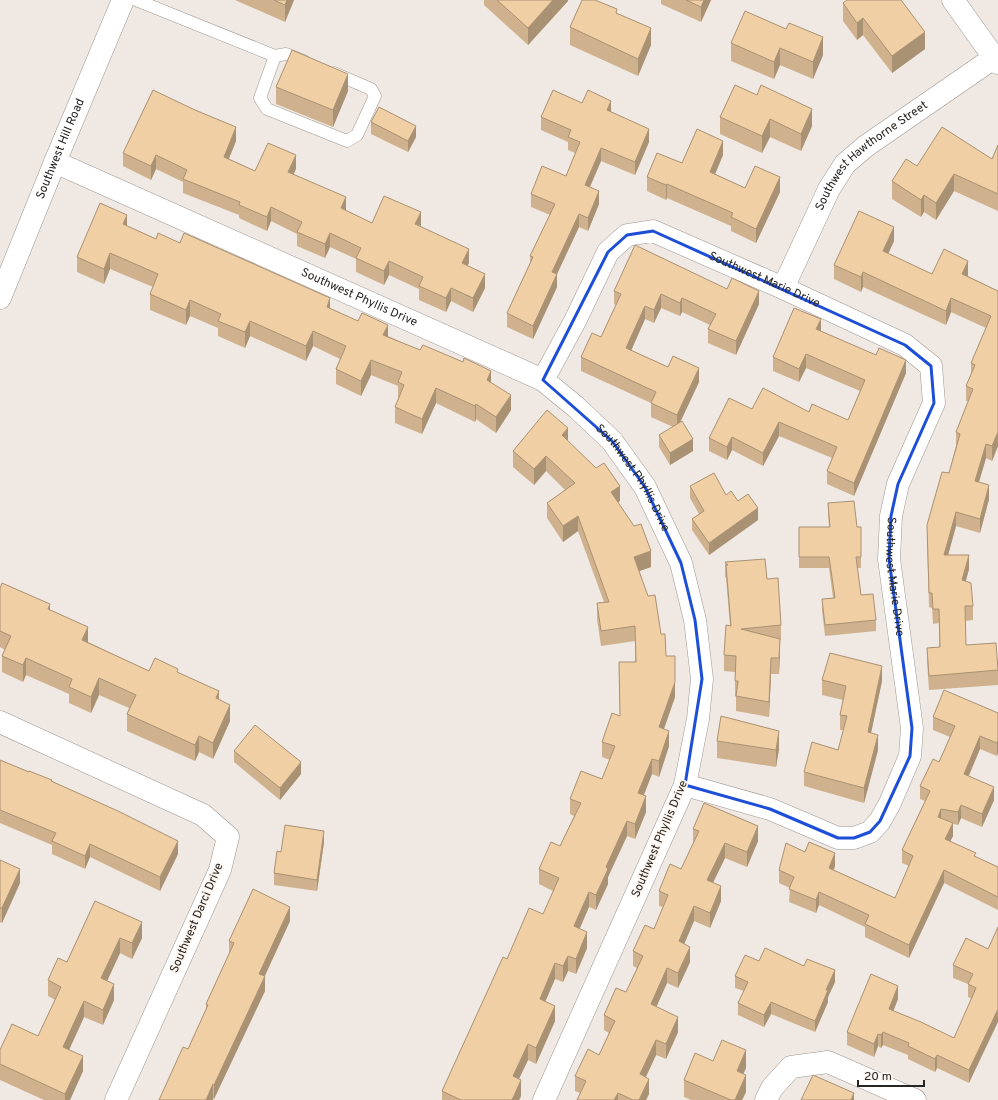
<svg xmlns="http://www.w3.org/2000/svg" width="998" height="1100" viewBox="0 0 998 1100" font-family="Overpass,sans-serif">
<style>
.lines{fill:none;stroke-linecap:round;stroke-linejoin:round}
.lane-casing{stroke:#9e9792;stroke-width:13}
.street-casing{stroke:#9e9792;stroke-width:23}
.secondary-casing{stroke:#9e9792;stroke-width:23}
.lane{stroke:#fff;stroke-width:12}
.street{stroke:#fff;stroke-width:22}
.secondary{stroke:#fff;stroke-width:22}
.wall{fill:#cfb28d}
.shaded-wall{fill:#a99173}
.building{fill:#f1cfa4;stroke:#a99173}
.marked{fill:none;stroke:#1d4ed8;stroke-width:3;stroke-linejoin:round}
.labels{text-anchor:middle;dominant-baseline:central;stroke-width:3.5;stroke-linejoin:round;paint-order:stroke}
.street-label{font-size:12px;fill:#272422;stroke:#fdf6f0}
</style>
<rect width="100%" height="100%" fill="#f0e8e3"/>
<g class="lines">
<g class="lane-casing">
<g id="lane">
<polyline points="136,0 275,56 286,54 304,61"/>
<polyline points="275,56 260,98 267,109 347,141 357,135 375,96 371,89 334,73"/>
</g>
</g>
<g class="street-casing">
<g id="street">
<path id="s1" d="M55 162 543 380 576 407 612 441 645 487 681 563 695 620 702 679 698 719 685 785 544 1100"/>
<path id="s2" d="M783 288 829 189 845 164 866 146 998 55"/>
<path id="s3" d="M543 380 575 321 608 252 627 235 653 231 783 288 905 345 931 366 934 403 898 484 891 516 889 559 912 728 910 756 890 803 880 821 870 832 854 838H838L770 809 685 785"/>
<polyline points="0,722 203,815 228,837 220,870 116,1100"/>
<polyline points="766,1100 772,1088 791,1067 828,1062 915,1100"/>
</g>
</g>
<g class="secondary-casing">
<g id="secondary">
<polyline points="953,0 998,63"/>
<path id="s4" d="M0 298 55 162 123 0"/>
</g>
</g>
<use href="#lane" class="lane"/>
<use href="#street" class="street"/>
<use href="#secondary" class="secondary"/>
</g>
<g class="wall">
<polygon points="235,0 294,0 285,22"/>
<polygon points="484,0 568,0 568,1 528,45 484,5"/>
<polygon points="661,0 711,0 701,22 661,4"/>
<polygon points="843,3 925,49 892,73 863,35 857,40 843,21"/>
<polygon points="745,11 823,55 813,79 780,65 774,79 731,61 731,43"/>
<polygon points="617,13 651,45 638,76 570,45 570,27"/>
<polygon points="735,85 812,126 801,151 770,137 762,153 720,134 720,117"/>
<polygon points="276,87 348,91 333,127 276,104"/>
<polygon points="582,103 611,112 649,142 635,175 601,161 590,187 599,204 588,231 579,227 557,274 557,287 533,339 507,327 507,313 530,264 530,256 550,215 531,207 531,194 566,176 575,153 568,150 568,142 541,130 541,117"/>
<polygon points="371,122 416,137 408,152 371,134"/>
<polygon points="236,141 229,159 255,171 296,169 293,175 346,211 372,223 420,227 469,263 467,266 485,288 473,312 451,301 446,312 419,300 419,289 389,275 384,285 356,272 356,259 330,247 325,258 297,246 297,234 271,221 267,231 239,218 239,215 183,193 183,182 156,169 151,180 123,166 123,153"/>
<polygon points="998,145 998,211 954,191 936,220 924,212 921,217 892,199 892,181 917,166 992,159"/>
<polygon points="723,155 715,174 745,188 780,192 756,243 731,231 731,226 667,198 666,200 647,191 647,177 682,163"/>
<polygon points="127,226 156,239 330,309 388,336 491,383 511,410 496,433 476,419 475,422 436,403 422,434 395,423 395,407 399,398 398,398 398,386 371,375 361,396 336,384 336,369 340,359 313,346 306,361 250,336 245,348 218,336 218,328 190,316 186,325 150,310 150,294 153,287 110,269 104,284 77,272 77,257"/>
<polygon points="894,241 888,254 932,274 968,275 968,276 998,291 998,446 992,461 986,458 979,482 989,499 980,533 956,526 948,555 969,569 966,581 973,606 973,620 965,621 966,645 998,666 998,685 929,690 927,662 927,648 939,647 939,623 933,624 932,608 929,607 927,539 949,473 956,446 956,432 968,401 966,401 966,386 971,375 971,363 986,328 951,312 946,325 863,287 861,292 834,279 834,265"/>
<polygon points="727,289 759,304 736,355 708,343 708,329 710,325 682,312 680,316 661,308 654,323 645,319 631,351 699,382 680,422 693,451 670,465 659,447 659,435 673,427 651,417 651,403 581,371 581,357 601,337 616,305 614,304 614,291"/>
<polygon points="821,331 906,373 854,496 827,484 827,471 832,458 779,436 763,466 732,450 727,460 709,451 709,438 752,409 809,412 848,420 860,391 806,368 799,382 773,371 773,357"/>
<polygon points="568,441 620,501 618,502 651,567 639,571 661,634 675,697 664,729 669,746 659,777 652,774 644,795 646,812 635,839 627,836 608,877 608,884 596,910 589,907 579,929 587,948 576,974 568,971 563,982 555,979 545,1001 555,1021 536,1064 528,1060 519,1079 521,1096 519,1100 442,1100 442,1091 507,959 543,914 553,891 539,884 539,869 560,846 574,816 570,814 570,799 602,779 610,760 602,757 602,742 620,716 619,662 635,662 635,641 601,646 597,619 597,603 604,602 578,531 563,542 547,518 547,503 565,490 546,471 534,485 513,467 513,451"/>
<polygon points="690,486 726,495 758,520 709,555 692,530 692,519 699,514 690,498"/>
<polygon points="828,503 857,527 861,527 861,568 857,568 861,595 876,620 876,631 825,636 822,610 822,599 833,598 829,568 799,568 799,527 829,527 828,514"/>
<polygon points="725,562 767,579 781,625 781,640 780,640 779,674 771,674 769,717 736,711 736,697 735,696 735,672 724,671 724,655 730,626 726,578 725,577"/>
<polygon points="0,588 50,610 88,642 149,671 178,673 219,700 230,721 213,759 199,752 195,761 127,731 127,714 129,708 99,695 91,713 69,703 69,694 26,675 23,682 2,672 2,656 5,650 0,647"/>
<polygon points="822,680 882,681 871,733 878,750 864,803 804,786 804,772 838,750 844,730 840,730 840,715 843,700 822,695"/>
<polygon points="998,713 998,753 997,756 980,749 969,776 994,800 982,827 961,818 958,825 953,824 953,836 950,841 976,857 998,867 998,910 944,883 909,958 865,937 865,927 819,905 816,913 789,902 790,888 779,883 779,870 805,852 835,866 834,870 895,898 909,866 902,863 902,850 925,801 920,799 920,786 939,762 950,737 933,730 933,717"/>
<polygon points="717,741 779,749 776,767 717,758"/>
<polygon points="234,751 301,774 280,800 234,762"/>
<polygon points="0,760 52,781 178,854 160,891 90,857 85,869 52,854 52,845 0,823"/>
<polygon points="693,829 758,841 747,867 725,858 713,882 721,901 710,928 694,921 684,944 690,962 678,988 667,983 656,1007 678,1032 666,1059 656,1055 646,1077 649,1094 646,1100 577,1100 580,1093 575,1091 575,1076 599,1055 609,1033 604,1030 604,1015 626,992 637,968 633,966 633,951 654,929 663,907 659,906 659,891 681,869 693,844"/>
<polygon points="324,842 317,891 274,885 274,873 281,852"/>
<polygon points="0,860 20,883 2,923 0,922"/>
<polygon points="95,901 142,938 132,959 120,953 107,981 114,1000 103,1025 84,1017 69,1050 83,1071 70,1100 44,1100 0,1080 0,1050 38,1036 55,1000 48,996 48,980 67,962"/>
<polygon points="290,921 265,976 265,991 214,1099 213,1099 213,1100 159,1100 188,1049 206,1010 206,1004 229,954 229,941"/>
<polygon points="988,949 969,1083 937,1068 935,1072 908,1059 908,1055 883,1045 881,1048 878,1046 874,1057 847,1045 847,1032 898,999 893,1011 954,1038 972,999 968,997 968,984 953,978 953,965"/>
<polygon points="759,961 835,982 828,997 828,1002 815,1032 771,1014 764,1027 738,1015 738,1003 744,991 735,988 735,976"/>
<polygon points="713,1061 746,1068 743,1074 746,1092 742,1100 691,1100 684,1097 684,1080"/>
</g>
<g class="shaded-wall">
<polygon points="287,0 294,0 285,22 285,5"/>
<polygon points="553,0 568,0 568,1 528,45 528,28"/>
<polygon points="704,0 711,0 701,22 701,7"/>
<polygon points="863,18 863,35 857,40 857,23"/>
<polygon points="651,28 651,45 638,76 638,59"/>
<polygon points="925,32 925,49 892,73 892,56"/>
<polygon points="823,37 823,55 813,79 813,62"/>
<polygon points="780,48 780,65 774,79 774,62"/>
<polygon points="348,74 348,91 333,127 333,110"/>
<polygon points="611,101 611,114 607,110"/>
<polygon points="812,109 812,126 801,151 801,134"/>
<polygon points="770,119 770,137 762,153 762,136"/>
<polygon points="416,126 416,137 408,152 408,141"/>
<polygon points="236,127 236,141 224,170 224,157"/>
<polygon points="649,129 649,142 635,175 635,162"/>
<polygon points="723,141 723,155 710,186 710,172"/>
<polygon points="601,148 601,161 585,198 585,185"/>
<polygon points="156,155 156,169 151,180 151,166"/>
<polygon points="296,155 296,169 288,186 288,172"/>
<polygon points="954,174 954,191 936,220 936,203"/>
<polygon points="780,177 780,192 756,243 756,229"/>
<polygon points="667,184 667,198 666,200 666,185"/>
<polygon points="599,191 599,204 588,231 588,218"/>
<polygon points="924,195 924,212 921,217 921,200"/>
<polygon points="346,197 346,211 341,208"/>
<polygon points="271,207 271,221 267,231 267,217"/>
<polygon points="421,212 421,226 415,224"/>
<polygon points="579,214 579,227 557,274 557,287 533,339 533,326 552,272"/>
<polygon points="127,215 127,231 123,224"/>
<polygon points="894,227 894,241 883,265 883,251"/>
<polygon points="330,233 330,247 325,258 325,244"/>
<polygon points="469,249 469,263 462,277 462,263"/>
<polygon points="110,253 110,269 104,284 104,269"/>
<polygon points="389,261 389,275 384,285 384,271"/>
<polygon points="968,261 968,275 962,288 962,274"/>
<polygon points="863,272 863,287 861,292 861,277"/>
<polygon points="485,274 485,288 473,312 473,298"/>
<polygon points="451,288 451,301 446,312 446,298"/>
<polygon points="759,291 759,304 736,355 736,341"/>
<polygon points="661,294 661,308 654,323 654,310"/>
<polygon points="330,298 330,314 327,307"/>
<polygon points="682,298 682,312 680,316 680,303"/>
<polygon points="951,298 951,312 946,325 946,311"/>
<polygon points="190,300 190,316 186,325 186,310"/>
<polygon points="645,306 645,319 626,362 626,348"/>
<polygon points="821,319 821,333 816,329"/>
<polygon points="250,321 250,336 245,348 245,332"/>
<polygon points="388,325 388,340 383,335"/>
<polygon points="313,331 313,346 306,361 306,346"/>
<polygon points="806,354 806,368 799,382 799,369"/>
<polygon points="371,360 371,375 361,396 361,381"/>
<polygon points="906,360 906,373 854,496 854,483"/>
<polygon points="699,368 699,382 677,429 677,415"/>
<polygon points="491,371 491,386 487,380"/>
<polygon points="436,388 436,403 422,434 422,419"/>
<polygon points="511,395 511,410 496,433 496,417"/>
<polygon points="476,404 476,419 475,422 475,406"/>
<polygon points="779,422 779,436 763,466 763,453"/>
<polygon points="568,428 568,443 562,435"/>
<polygon points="998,432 998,446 992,461 992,446"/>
<polygon points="732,437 732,450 727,460 727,447"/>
<polygon points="693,439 693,451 670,465 670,453"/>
<polygon points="986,444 986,458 975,495 975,481"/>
<polygon points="546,456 546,471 534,485 534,469"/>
<polygon points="989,485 989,499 980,533 980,519"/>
<polygon points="620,486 620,501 611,507 611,492"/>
<polygon points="758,508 758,520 709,555 709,543"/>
<polygon points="956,512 956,526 944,570 944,555"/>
<polygon points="578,516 578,531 563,542 563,526"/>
<polygon points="651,551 651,567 634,573 634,557"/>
<polygon points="969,555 969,569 962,594 962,580"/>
<polygon points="50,604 50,620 48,609"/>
<polygon points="88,627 88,643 82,640"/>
<polygon points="780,639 780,654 779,674 779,658"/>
<polygon points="26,658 26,675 23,682 23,665"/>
<polygon points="771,658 771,674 769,717 769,702"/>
<polygon points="882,666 882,681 868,747 868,732"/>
<polygon points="99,678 99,695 91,713 91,697"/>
<polygon points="675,682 675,697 659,743 659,727"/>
<polygon points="219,691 219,707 216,698"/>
<polygon points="230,705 230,721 213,759 213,743"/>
<polygon points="669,731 669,746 659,777 659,761"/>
<polygon points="779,731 779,749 776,767 776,750"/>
<polygon points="878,735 878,750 864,803 864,788"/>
<polygon points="199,736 199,752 195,761 195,745"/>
<polygon points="980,736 980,749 964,786 964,774"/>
<polygon points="998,740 998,753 997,756 997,743"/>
<polygon points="652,759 652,774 638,809 638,793"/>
<polygon points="301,762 301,774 280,800 280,788"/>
<polygon points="994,787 994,800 982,827 982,814"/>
<polygon points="646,796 646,812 635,839 635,824"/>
<polygon points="961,805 961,818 958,825 958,812"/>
<polygon points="941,809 941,822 938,817"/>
<polygon points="627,821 627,836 608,877 608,884 596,910 596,895 606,867"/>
<polygon points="953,823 953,836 945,852 945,839"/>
<polygon points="758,826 758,841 747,867 747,852"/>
<polygon points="324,831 324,842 317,891 317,880"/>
<polygon points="178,841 178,854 160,891 160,877"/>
<polygon points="725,843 725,858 707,895 707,880"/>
<polygon points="90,844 90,857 85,869 85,856"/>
<polygon points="835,853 835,866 829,881 829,868"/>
<polygon points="20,869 20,883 2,923 2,908"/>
<polygon points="944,870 944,883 909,958 909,945"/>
<polygon points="721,886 721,901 710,928 710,913"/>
<polygon points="589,892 589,907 574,942 574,926"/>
<polygon points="819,892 819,905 816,913 816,900"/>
<polygon points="694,906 694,921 679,956 679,941"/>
<polygon points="290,907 290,921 259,988 259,974"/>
<polygon points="142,922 142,938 132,959 132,943"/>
<polygon points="587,932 587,948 576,974 576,959"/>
<polygon points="120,938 120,953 101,994 101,978"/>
<polygon points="690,947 690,962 678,988 678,973"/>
<polygon points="568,956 568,971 563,982 563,966"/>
<polygon points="555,963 555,979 540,1014 540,999"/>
<polygon points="667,968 667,983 651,1019 651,1004"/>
<polygon points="835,970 835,982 828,997 828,1002 815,1032 815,1021 826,990"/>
<polygon points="265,976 265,991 214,1099 214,1085"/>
<polygon points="114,984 114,1000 103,1025 103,1010"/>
<polygon points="898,986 898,999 889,1022 889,1009"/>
<polygon points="84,1001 84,1017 63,1063 63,1047"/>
<polygon points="771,1002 771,1014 764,1027 764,1015"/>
<polygon points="555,1006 555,1021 536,1064 536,1048"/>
<polygon points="998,1009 998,1022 969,1083 969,1070"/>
<polygon points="678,1017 678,1032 666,1059 666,1044"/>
<polygon points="883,1032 883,1045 881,1048 881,1035"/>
<polygon points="878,1034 878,1046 874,1057 874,1044"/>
<polygon points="656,1040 656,1055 640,1089 640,1074"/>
<polygon points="528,1044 528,1060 513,1091 513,1076"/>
<polygon points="746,1050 746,1068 737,1088 737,1071"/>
<polygon points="937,1055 937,1068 935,1072 935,1059"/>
<polygon points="83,1056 83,1071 70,1100 65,1100 65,1094"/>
<polygon points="746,1075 746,1092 742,1100 735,1100"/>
<polygon points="649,1079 649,1094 646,1100 639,1100"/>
<polygon points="521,1080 521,1096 519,1100 512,1100"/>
<polygon points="213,1084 213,1100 206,1100"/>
<polygon points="618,1093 618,1100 614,1100"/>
<polygon points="854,1093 854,1100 851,1100"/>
</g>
<g class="building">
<polygon points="274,0 287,0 285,5"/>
<polygon points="497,0 553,0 528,28"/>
<polygon points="582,0 595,0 617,9 616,13 651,28 638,59 570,27"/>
<polygon points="686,0 704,0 701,7"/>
<polygon points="847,0 901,0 925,32 892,56 863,18 857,23 843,3"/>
<polygon points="745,11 786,29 789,23 823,37 813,62 780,48 774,62 731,43"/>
<polygon points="292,50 348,74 333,110 276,87"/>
<polygon points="735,85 757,95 761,85 812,109 801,134 770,119 762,136 720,117"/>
<polygon points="153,90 195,110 236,127 224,157 255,171 268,143 296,155 288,172 346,197 341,208 372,223 384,196 421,212 415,224 469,249 462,263 485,274 473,298 451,288 446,298 419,286 423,277 389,261 384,271 356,258 361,248 330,233 325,244 297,232 302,222 271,207 267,217 239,205 240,202 183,179 187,170 156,155 151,166 123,153"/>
<polygon points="553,90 582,103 588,90 611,101 607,110 649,129 635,162 601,148 585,185 599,191 588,218 579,214 552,272 557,274 533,326 507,313 533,257 530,256 555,204 531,194 542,166 566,176 580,142 568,137 571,130 541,117"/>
<polygon points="379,107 416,126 408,141 371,122"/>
<polygon points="942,127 992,159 998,145 998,194 954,174 936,203 924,195 921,200 892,181 906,159 917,166"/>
<polygon points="697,129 723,141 710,172 745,188 755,166 780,177 756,229 731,217 733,213 667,184 666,185 647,177 657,153 682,163"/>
<polygon points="100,203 127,215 123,224 156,239 158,233 180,243 184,233 330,298 327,307 358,321 362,313 388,325 383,335 420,350 423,345 463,362 464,358 491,371 487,380 511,395 496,417 476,404 475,406 436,388 422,419 395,407 404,385 398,382 402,372 371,360 361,381 336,369 346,346 313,331 306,346 250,321 245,332 218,321 221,314 190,300 186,310 150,294 158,274 110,253 104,269 77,257"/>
<polygon points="859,211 894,227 883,251 932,274 944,249 968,261 962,274 998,291 998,432 992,446 986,444 975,481 989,485 980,519 956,512 944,555 969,555 962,580 971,583 973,606 965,606 966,645 996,643 998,670 929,676 927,648 940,647 939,609 933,609 932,593 929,593 927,525 942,472 949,473 960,434 956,432 973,389 966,386 975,365 971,363 991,316 951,298 946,311 863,272 861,277 834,265"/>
<polygon points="635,245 727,289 732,278 759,291 736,341 708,329 716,314 682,298 680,303 661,294 654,310 645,306 626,348 668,367 673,356 699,368 677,415 651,403 656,392 581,357 592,333 601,337 621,294 614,291"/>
<polygon points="794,308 821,319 816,329 876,355 879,348 906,360 854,483 827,471 837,447 779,422 763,453 732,437 727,447 709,438 729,398 752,409 763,388 809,412 812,404 848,420 865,380 806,354 799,369 773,357"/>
<polygon points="547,410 568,428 562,435 596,468 604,463 620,486 611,492 634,526 641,524 651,551 634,557 648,596 655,595 661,634 665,634 666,656 675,656 675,682 659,727 669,731 659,761 652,759 638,793 646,796 635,824 627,821 606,867 608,869 596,895 589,892 574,926 587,932 576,959 568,956 563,966 555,963 540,999 555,1006 536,1048 528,1044 513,1076 521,1080 512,1100 461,1100 442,1091 503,957 507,959 529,908 543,914 559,878 539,869 551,842 560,846 581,803 570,799 581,771 602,779 615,746 602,742 612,713 620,716 619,662 636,662 635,626 601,631 597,603 609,602 578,516 563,526 547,503 575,483 546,456 534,469 513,451"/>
<polygon points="682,421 693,439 670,453 659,435"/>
<polygon points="714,473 726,495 731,491 738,501 748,494 758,508 709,543 692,519 704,511 690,486"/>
<polygon points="854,501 857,527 861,527 861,557 856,557 861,595 873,594 876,620 825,625 822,599 835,598 829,557 799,557 799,527 830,527 828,503"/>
<polygon points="765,559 767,579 778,578 781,625 741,629 780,639 779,658 771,658 769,702 736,696 738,681 735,681 736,656 724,655 726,625 731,626 726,565 728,565 725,562"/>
<polygon points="2,583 50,604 48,609 88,627 82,640 149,671 155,658 178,669 177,672 219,691 216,698 230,705 213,743 199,736 195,745 127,714 136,695 99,678 91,697 69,687 72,679 26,658 23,665 2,656 11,636 0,631 0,588"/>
<polygon points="830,653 882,666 868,732 878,735 864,788 804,772 812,742 838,750 847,716 840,715 846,686 822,680"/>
<polygon points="944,690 998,713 998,740 997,743 980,736 964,774 994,787 982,814 961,805 958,812 941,809 938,817 953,823 945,839 976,853 974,856 998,867 998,897 944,870 909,945 865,924 869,915 819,892 816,900 789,889 794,877 779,870 786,843 805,852 809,842 835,853 829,868 895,898 913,856 902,850 930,791 920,786 933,759 939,762 955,726 933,717"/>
<polygon points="721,716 779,731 776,750 717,741"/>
<polygon points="255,725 301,762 280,788 234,751"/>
<polygon points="0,760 29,772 29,771 52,780 51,781 118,811 178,841 160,877 90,844 85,856 52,841 56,833 0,810"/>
<polygon points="704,803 758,826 747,852 725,843 707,880 721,886 710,913 694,906 679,941 690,947 678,973 667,968 651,1004 678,1017 666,1044 656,1040 640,1074 649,1079 639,1100 633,1100 618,1093 614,1100 577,1100 586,1081 575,1076 588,1049 599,1055 615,1021 604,1015 616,988 626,992 643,956 633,951 645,925 654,929 668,895 659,891 670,864 681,869 699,831 693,829"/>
<polygon points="285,825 324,831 317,880 274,873 277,851 281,852"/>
<polygon points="0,860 20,869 2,908 0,908"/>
<polygon points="253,889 290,907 259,974 265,976 214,1085 213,1084 206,1100 159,1100 183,1047 188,1049 208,1005 206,1004 234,943 229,941"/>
<polygon points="95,901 142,922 132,943 120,938 101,978 114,984 103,1010 84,1001 63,1047 83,1056 65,1094 0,1064 0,1050 12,1024 38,1036 61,987 48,980 58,958 67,962"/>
<polygon points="998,927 998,1009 969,1070 937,1055 935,1059 908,1046 909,1043 883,1032 881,1035 878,1034 874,1044 847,1032 871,974 898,986 889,1009 921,1022 954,1038 976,988 968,984 973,974 953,965 966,938 988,949"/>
<polygon points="765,948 804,966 807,959 835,970 826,990 828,990 815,1021 771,1002 764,1015 738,1003 748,982 735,976 745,955 759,961"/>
<polygon points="722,1040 746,1050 737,1071 746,1075 735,1100 731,1100 684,1080 695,1053 713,1061"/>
<polygon points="813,1075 854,1093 851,1100 801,1100"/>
</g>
<path class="marked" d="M653 231 905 345 931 366 934 403 898 484 891 516 889 559 912 728 910 756 880 821 870 832 854 838H838L770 809 685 785 702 679 695 620 681 563 645 487 612 441 543 380 608 252 627 235Z"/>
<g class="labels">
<g class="street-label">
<text stroke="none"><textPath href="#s4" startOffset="161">Southwest Hill Road</textPath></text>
<text stroke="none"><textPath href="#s2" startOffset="163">Southwest Hawthorne Street</textPath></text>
<text stroke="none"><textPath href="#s3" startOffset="317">Southwest Marie Drive</textPath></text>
<text stroke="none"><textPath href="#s1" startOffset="333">Southwest Phyllis Drive</textPath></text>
<text stroke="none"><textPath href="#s1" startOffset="669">Southwest Phyllis Drive</textPath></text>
<text stroke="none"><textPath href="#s3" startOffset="725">Southwest Marie Drive</textPath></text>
<text transform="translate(660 839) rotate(-67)">Southwest Phyllis Drive</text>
<text transform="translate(197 918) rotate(-67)">Southwest Darci Drive</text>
</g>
</g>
<path d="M858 1080v6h66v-6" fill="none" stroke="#272422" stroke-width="2"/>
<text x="864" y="1080" font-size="12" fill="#272422" stroke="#fdf6f0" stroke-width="3" paint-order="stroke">20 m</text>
</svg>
